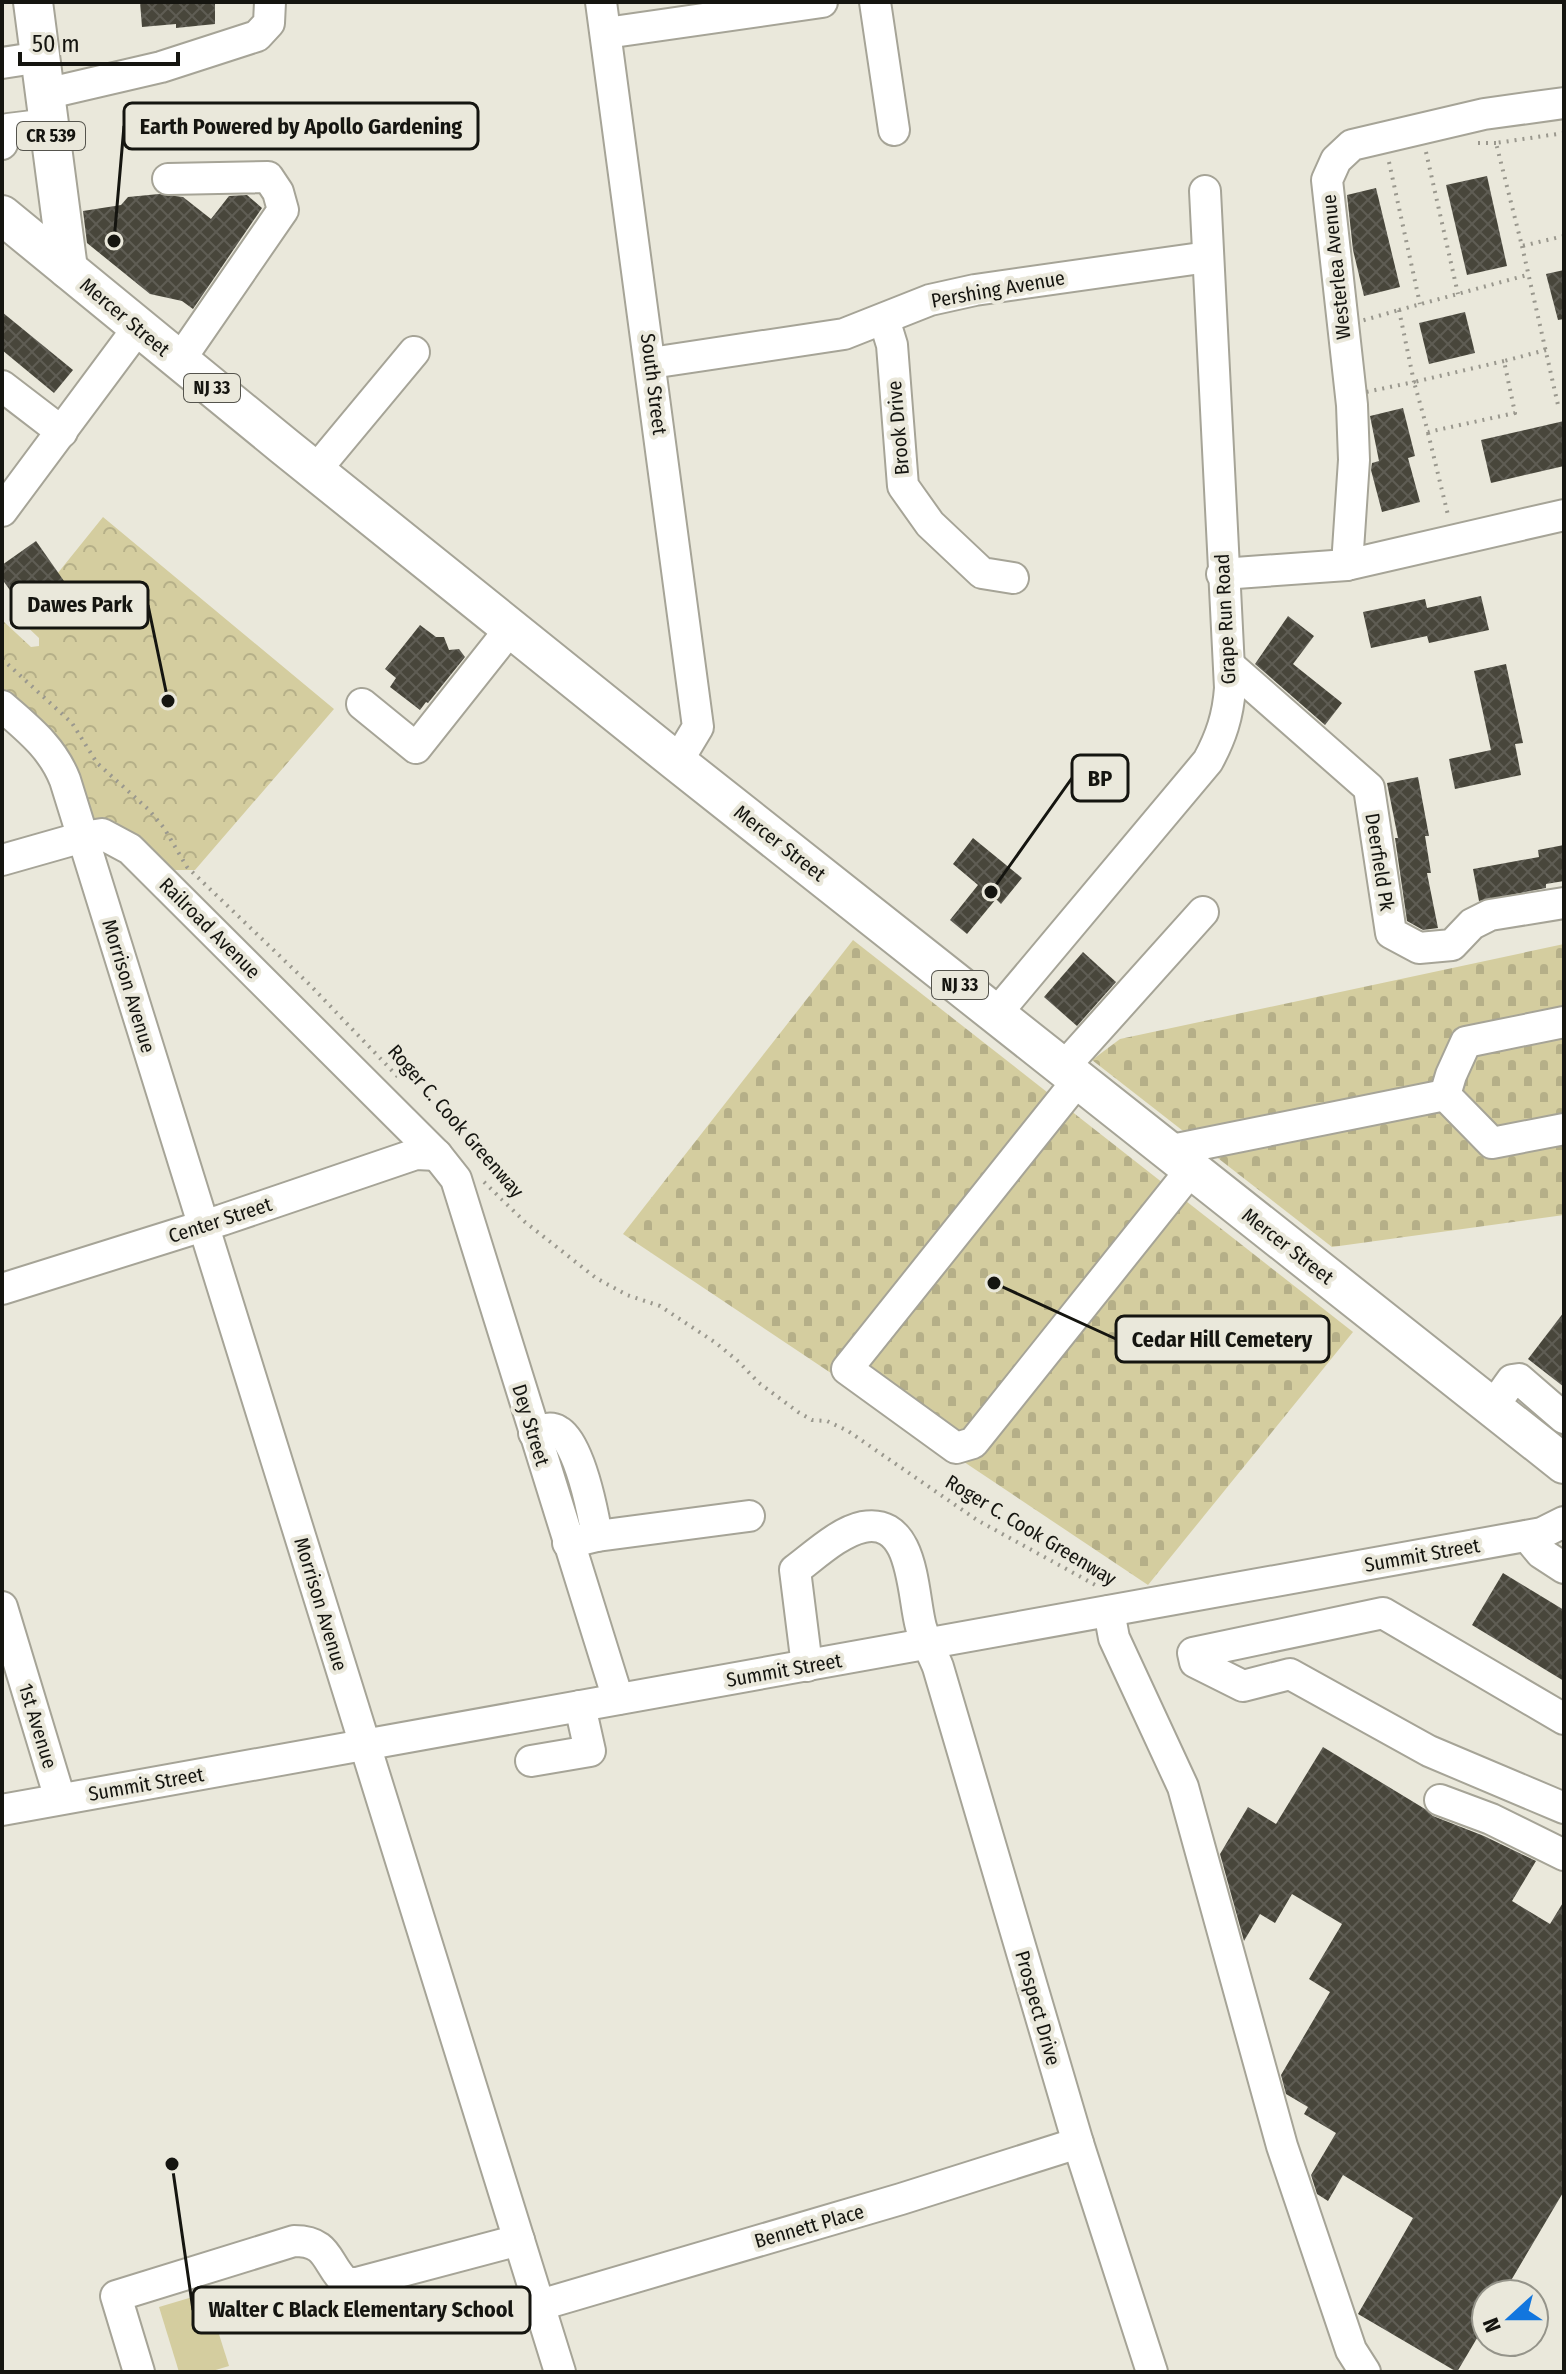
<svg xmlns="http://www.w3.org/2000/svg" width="1566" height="2374" viewBox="0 0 1566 2374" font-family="'Fira Sans Condensed',sans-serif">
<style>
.cemetery{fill:url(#cemetery-stones)}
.park{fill:url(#park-crowns)}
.garden{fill:#d4cd9f}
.building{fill:url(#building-cross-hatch)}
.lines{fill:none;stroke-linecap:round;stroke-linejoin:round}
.minor-casing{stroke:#a6a497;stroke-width:34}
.major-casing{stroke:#a6a497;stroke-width:42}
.path{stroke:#9a988e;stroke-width:4;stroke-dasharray:2 6;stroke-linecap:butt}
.minor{stroke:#fff;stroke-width:30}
.major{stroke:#fff;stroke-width:38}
.labels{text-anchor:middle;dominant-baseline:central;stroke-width:8;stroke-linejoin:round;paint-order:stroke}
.shield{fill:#eae8db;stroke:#55544d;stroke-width:2}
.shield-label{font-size:18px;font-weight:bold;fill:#151510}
.street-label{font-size:20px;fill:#151510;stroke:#eae8db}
.leader{fill:none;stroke:#151510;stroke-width:3}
.callout-dot{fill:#151510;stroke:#eae8db;stroke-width:3}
.callout{fill:#eae8db;stroke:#151510;stroke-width:3}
.callout-label{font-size:22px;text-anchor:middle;font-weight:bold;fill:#151510}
</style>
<defs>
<pattern id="cemetery-stones" width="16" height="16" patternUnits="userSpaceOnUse" patternTransform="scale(2)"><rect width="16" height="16" fill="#d4cd9f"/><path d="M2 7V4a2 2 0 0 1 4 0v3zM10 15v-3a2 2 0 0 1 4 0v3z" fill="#b5af88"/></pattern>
<pattern id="park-crowns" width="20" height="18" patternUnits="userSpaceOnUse" patternTransform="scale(2)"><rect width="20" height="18" fill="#d4cd9f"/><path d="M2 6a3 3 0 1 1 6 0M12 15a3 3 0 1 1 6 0" fill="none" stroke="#b5af88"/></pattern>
<pattern id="building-cross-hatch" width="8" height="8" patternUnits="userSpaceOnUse" patternTransform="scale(2)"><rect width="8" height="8" fill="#48463b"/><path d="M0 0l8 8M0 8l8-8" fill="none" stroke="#5f5d54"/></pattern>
</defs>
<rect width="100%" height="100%" fill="#eae8db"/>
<g class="cemetery">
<polygon points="853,940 1353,1332 1148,1585 623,1234"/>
<polygon points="1564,944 1564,1215 1332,1247 1092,1060 1120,1039"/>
</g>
<polygon class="park" points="103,517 334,709 195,870 175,870 92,817 2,694 2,620 31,647 39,646 39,638 20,620"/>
<polygon class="garden" points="206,2293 229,2366 209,2372 179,2372 159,2307"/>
<g class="building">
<polygon points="140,2 215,2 215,24 176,28 176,24 142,27"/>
<polygon points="1487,176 1507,266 1467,275 1446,185"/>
<polygon points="1376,188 1400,287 1364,296 1353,250 1347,195"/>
<polygon points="159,194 183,197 211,219 229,196 247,195 262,208 193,309 182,301 150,294 87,243 83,211 121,205 128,197"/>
<polygon points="1564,270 1564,319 1558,320 1546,274"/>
<polygon points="2,312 73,370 54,393 2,350"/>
<polygon points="1465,312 1475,353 1429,364 1419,323"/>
<polygon points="1403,408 1415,456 1408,458 1420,502 1382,512 1371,470 1372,463 1379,461 1370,416"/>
<polygon points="1564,421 1564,466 1491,483 1481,440"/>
<polygon points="36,541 64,581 24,610 2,579 2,565"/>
<polygon points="1481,596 1489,630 1429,643 1427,636 1371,648 1363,612 1425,599 1427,608"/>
<polygon points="1288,616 1314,636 1293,664 1342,703 1325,725 1255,664"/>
<polygon points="420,625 436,637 444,637 449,650 459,649 465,657 428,703 426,702 420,710 390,687 396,678 385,669"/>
<polygon points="1506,664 1523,743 1515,744 1521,775 1455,789 1449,759 1491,750 1474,671"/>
<polygon points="1418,777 1429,836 1425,836 1431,873 1427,873 1438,928 1423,930 1407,921 1395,838 1398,838 1387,783"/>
<polygon points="973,838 1022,878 1001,904 996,899 967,934 950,920 978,885 953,864"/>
<polygon points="1564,845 1564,881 1546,884 1546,888 1479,901 1473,869 1539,857 1538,850"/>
<polygon points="1083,952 1116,982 1077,1026 1044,997"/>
<polygon points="1564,1312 1564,1387 1528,1359"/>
<polygon points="1503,1573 1564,1610 1564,1681 1472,1625"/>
<polygon points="1323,1747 1425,1809 1433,1816 1484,1836 1536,1861 1512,1901 1550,1924 1564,1901 1564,2191 1503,2294 1486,2294 1486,2323 1457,2372 1358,2314 1413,2218 1343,2175 1328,2201 1317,2194 1311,2175 1336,2133 1304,2114 1308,2107 1286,2094 1281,2075 1330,1992 1309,1979 1342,1924 1292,1894 1275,1923 1260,1914 1244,1941 1220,1854 1248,1807 1276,1824"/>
</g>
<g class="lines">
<g class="minor-casing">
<g id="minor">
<polyline points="601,2 698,727 677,762"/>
<polyline points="875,2 894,130"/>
<polyline points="606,33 822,2"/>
<polyline points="2,63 41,57"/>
<polyline points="45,94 161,67 257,36 269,23 270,2"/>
<polyline points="2,144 8,129 49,124"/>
<polyline points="168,179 268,177 278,192 283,210 179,361"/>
<polyline points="884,319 892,345 903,486 930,524 982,573 1013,578"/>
<polyline points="651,363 844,334 930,300 975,290 1208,257"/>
<polyline points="2,386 62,432"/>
<polyline points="315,471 414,352"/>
<polyline points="2,511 138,328"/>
<polyline points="1347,565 1354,460 1352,405 1327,180 1336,160 1352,145 1484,114 1564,103"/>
<polyline points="1222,574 1347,565 1564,515"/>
<polyline points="1229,665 1369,788 1391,933 1419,948 1452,945 1472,924 1490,915 1564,903"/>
<polyline points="362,704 416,748 511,628"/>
<path d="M2 706C28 729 52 747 65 780L560 2372"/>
<polyline points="2,860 83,837 102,834 130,849 437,1155 456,1179 618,1699"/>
<path d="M996 1014 1208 761C1221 737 1228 716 1230 688L1205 191"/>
<polyline points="1063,1068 1203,912"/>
<polyline points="1078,1080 847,1369 956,1448 973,1443 1191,1170"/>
<polyline points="1445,1095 1451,1075 1466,1042 1564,1022"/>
<polyline points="1445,1095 1492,1143 1564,1129"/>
<polyline points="1167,1151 1445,1095"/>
<polyline points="2,1289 222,1220 416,1154 437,1155"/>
<polyline points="1492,1408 1512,1380 1519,1379 1564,1418"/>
<path d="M534 1433C542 1430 550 1426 558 1431 579 1441 593 1513 597 1536L568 1543"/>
<polyline points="597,1536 749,1516"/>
<polyline points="1527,1536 1541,1553 1564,1568"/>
<polyline points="2,1607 60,1799"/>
<polyline points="1109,1611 1114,1638 1183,1787 1282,2146 1351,2350 1365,2372"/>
<path d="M807 1666 795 1570C814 1556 839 1532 863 1527 915 1517 912 1595 921 1627 925 1641 933 1654 938 1667L1078 2143 1152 2372"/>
<polyline points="1564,1719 1383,1613 1193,1653 1195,1662 1243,1686 1290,1674 1429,1751 1564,1808"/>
<polyline points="531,1761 590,1751 580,1706"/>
<polyline points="1440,1800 1491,1819 1564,1855"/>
<polyline points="2,1810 1542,1533 1564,1522"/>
<polyline points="540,2305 901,2199 1078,2143"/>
<path d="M139 2372 116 2296 294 2241C330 2241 325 2263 346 2283H357L519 2240"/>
</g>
</g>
<g class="major-casing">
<g id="major">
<polyline points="33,2 68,269"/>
<polyline points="2,215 284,446 677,762 1564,1464"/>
</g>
</g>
<g class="path">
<polyline points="1564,133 1496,143 1522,246 1564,236"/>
<polyline points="1478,143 1496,143"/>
<polyline points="1426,152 1458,294"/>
<polyline points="1389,162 1420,304"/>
<polyline points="1522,246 1558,405 1564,403"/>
<polygon points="1399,310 1414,382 1361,393 1354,323"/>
<polyline points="1399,310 1527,275"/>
<polyline points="1504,361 1414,382 1428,432 1515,413 1504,361 1546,350"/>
<polyline points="1428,433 1448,515"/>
<polyline points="2,659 72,723 97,763 149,810 164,828 187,867 310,985 400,1079"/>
<polyline points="484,1182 525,1222 596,1278 627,1295 660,1306 716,1343 739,1362 759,1383 798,1412 812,1420 827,1421 848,1431 977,1520 1099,1587"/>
</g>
<use href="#minor" class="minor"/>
<use href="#major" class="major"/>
</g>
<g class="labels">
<g class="shield">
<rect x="17" y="122" width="68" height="28" rx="6"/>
<rect x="184" y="374" width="56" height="28" rx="6"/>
<rect x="932" y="971" width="56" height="28" rx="6"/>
</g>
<g class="shield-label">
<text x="51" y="136">CR 539</text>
<text x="212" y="388">NJ 33</text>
<text x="960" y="985">NJ 33</text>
</g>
<g class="street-label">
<text transform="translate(1336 267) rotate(-96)">Westerlea Avenue</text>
<text transform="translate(998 289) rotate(-10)">Pershing Avenue</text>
<text transform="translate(125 317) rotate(40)">Mercer Street</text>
<text transform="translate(654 384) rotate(83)">South Street</text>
<text transform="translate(898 428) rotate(-95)">Brook Drive</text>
<text transform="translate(1225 619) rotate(-93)">Grape Run Road</text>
<text transform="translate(780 843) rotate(38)">Mercer Street</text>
<text transform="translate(1380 862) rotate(81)">Deerfield Pk</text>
<text transform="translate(210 928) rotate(45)">Railroad Avenue</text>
<text transform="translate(129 986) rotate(73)">Morrison Avenue</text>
<text transform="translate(456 1121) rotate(49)">Roger C. Cook Greenway</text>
<text transform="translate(220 1220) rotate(-18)">Center Street</text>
<text transform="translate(1288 1246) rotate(38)">Mercer Street</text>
<text transform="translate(531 1425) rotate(73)">Dey Street</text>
<text transform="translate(1031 1530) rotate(31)">Roger C. Cook Greenway</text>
<text transform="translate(1422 1555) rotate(-10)">Summit Street</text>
<text transform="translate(321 1604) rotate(73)">Morrison Avenue</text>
<text transform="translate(784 1670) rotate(-10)">Summit Street</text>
<text transform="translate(38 1726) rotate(73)">1st Avenue</text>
<text transform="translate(146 1784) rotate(-10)">Summit Street</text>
<text transform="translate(1038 2008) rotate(74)">Prospect Drive</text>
<text transform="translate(809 2226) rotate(-16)">Bennett Place</text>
</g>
</g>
<path class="leader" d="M114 241L124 126M168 701L148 605M991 892L1072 778M994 1283L1116 1339M172 2164L193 2310"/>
<g class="callout-dot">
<circle cx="114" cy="241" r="8"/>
<circle cx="168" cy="701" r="8"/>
<circle cx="991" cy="892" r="8"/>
<circle cx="994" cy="1283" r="8"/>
<circle cx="172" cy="2164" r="8"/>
</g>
<g class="callout">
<rect x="124" y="103" width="354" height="46" rx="8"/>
<rect x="11" y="582" width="137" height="46" rx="8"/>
<rect x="1072" y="755" width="56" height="46" rx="8"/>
<rect x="1116" y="1316" width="213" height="46" rx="8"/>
<rect x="193" y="2287" width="337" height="46" rx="8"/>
</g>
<g class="callout-label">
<text x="301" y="134">Earth Powered by Apollo Gardening</text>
<text x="80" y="612">Dawes Park</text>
<text x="1100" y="786">BP</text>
<text x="1222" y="1347">Cedar Hill Cemetery</text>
<text x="361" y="2317">Walter C Black Elementary School</text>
</g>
<rect width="1566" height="2374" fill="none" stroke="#151510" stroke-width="8"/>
<g transform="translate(1510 2318) rotate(249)"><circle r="38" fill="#eae8db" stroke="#95948a" stroke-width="2"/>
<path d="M0-6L14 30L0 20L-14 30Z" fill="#1276de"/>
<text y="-12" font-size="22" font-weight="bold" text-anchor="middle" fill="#151510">N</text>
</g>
<path d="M20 52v12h158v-12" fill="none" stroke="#151510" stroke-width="4"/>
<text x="32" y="52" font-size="24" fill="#151510" stroke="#eae8db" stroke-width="6" paint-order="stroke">50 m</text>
</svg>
